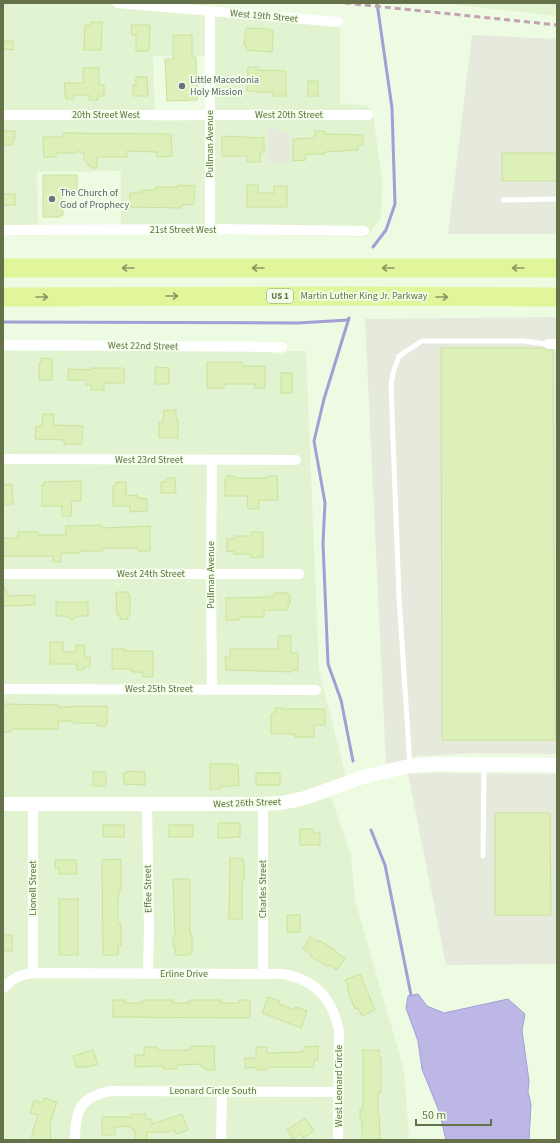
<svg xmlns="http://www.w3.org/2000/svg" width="560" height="1143" viewBox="0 0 560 1143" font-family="'Source Sans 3',sans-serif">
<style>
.residential{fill:#e2f3d1;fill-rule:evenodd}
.industrial{fill:#e5eadd}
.water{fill:#bcb7e4;stroke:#a49ed6}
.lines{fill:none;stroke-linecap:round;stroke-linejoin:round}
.stream{stroke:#a49ed6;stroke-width:3}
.building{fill:#ddf0ba;stroke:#cae29b}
.lane{stroke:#fff;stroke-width:5}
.street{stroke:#fff;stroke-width:10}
.secondary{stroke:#fff;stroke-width:14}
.highway{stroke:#e1f59a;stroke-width:19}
.rail{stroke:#c4a1b3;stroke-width:3;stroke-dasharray:6 4;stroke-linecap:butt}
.oneway{stroke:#8a9961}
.worship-dot{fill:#6b7280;stroke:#f2ffe8;stroke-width:1.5}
.labels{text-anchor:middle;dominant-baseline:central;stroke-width:3.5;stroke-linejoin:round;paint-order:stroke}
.shield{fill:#f2ffe8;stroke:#8f9c79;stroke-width:1}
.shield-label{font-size:9px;font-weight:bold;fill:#657249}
.street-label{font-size:10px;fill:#657249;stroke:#f2ffe8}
.worship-label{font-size:10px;fill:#5b616d;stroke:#f2ffe8;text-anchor:start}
</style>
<rect width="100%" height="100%" fill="#edfbe2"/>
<g class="residential">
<path d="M3 3 196 4 340 18V103L368 106 373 115 382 181 381 218 367 237 228 234H121V171L37 172 38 234H3ZM153 56H214L215 120 155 121Z"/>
<polygon points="443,3 557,3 557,16"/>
<polygon points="3,351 268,351 275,354 284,354 288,351 306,351 319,671 346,777 310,790 283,796 264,797 3,797"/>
<polygon points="331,797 351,856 355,900 404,1070 409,1140 3,1140 3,811 274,810 295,808"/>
</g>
<g class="industrial">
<polygon points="472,35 557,39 557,234 448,234"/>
<polygon points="268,127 278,127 279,131 290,132 290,164 268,163"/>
<polygon points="557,317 557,754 478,753 419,756 386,764 365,319"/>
<polygon points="434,773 557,774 557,964 446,965 408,774"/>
</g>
<polygon class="water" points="418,994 427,1006 444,1013 508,999 525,1014 522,1030 529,1081 528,1092 531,1104 529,1140 446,1140 439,1111 422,1069 418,1041 406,1008 408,996"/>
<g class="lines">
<g class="stream">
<polyline points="373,247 386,230 395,204 392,108 377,3"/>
<polyline points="349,318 324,399 314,441 325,503 323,543 328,664 341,700 353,761"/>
<polyline points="3,322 298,323 348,320"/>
<polyline points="371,830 385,865 411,995"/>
</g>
</g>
<g class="building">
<polygon points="91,22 102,22 101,50 84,50 85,25 91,25"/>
<polygon points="131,25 150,25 149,51 136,51 136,35 132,35"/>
<polygon points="246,28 270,29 270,31 273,31 272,52 246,50 246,45 244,45"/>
<polygon points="173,35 192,35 192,57 196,57 197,100 167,101 165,59 173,59"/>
<polygon points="3,41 13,41 13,50 3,49"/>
<polygon points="248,67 258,67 258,70 260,70 286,71 286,96 273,96 273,92 255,92 255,91 247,91"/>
<polygon points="83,68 99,68 99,85 104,85 104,96 98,96 98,100 89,100 89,95 74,95 74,99 66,99 64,83 83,83"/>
<polygon points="136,77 147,77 148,96 133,96 133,85 136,86"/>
<rect x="308" y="81" width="10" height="15"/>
<polygon points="3,131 15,131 15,139 13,139 12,145 3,145"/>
<polygon points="315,131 325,131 325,134 363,135 363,145 358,146 358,150 325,152 325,154 305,154 306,160 293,161 293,139 315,138"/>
<polygon points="63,133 171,134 172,156 157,157 157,152 127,151 127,157 97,157 97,168 91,168 84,159 84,153 80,153 77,150 77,153 56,153 56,157 44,157 43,137 63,137"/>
<polygon points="222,136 264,138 264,152 260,152 260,162 247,162 247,156 222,156"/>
<rect x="502" y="153" width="55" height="28"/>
<polygon points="43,175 77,175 77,191 61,191 63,215 60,215 60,217 43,217"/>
<polygon points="178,185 195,186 194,204 183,205 181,206 181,208 130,207 130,193 141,193 141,190 155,190 156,187 178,187"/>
<polygon points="247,185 258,185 258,193 274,193 274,186 287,186 287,207 247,207"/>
<rect x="3" y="194" width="12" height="11"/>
<polygon points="441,348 543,348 548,350 553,350 555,740 442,740"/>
<polygon points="41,358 52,359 52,380 39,380 39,363 41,363"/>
<polygon points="207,362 242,362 242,366 265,366 265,388 255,388 255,384 224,384 224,388 207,388"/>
<polygon points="155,367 169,368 169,384 155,384"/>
<polygon points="91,368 124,368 124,383 104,383 104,390 91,390 91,385 86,385 86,380 68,380 68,369 91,370"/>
<rect x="281" y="373" width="11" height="20"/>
<polygon points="164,410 176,410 176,419 178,419 178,438 159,438 159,422 163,422"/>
<polygon points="43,414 54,414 53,425 83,426 82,444 64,444 64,440 35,439 36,426 42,426"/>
<polygon points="227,476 235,476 235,478 268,478 268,476 277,476 278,500 259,500 259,509 248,509 247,496 225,496 225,479 227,479"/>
<polygon points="166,478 175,478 176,493 161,493 161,482 166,482"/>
<polygon points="81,481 81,501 72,501 71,516 62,516 62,506 42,506 42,485 44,485 44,482"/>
<polygon points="116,482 126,482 126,496 137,495 137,498 147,499 147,511 130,512 130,506 113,506 113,486 115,486"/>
<polygon points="12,484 13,504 3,504 3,485"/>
<polygon points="101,525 103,528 150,526 150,551 138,551 138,548 103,548 103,551 80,551 80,553 61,553 61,562 53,562 53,556 3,556 3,538 18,538 18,532 38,532 38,535 66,535 66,526"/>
<polygon points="251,532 263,532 263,557 251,558 251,554 234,554 234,551 227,552 227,539 234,539 234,536 251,536"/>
<polygon points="3,585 9,596 35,595 35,605 3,606"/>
<polygon points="116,592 128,592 128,595 130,595 130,614 128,615 128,619 120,619 120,615 117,615"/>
<polygon points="274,593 288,593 288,596 290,596 290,604 288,604 288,610 264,610 264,617 239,617 239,620 226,620 226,598 268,597 268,596 274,596"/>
<polygon points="56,602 88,602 88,616 78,616 72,620 66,616 56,616"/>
<polygon points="278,636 291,636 291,653 298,653 298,670 292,670 292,672 226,670 225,657 230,657 230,649 278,649"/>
<polygon points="50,642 63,642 63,652 76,652 76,645 84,645 85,657 90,657 90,667 84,667 84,670 77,670 77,664 50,664"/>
<polygon points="112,649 125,649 125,651 153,651 153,677 144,677 142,672 132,672 132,669 112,669"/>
<polygon points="3,704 58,705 58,707 107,706 107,723 106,723 106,726 97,726 97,723 73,723 73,721 58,721 58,729 11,729 11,732 3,732"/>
<polygon points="275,708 283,708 283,709 325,709 325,725 314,725 314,737 295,737 295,734 271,734 271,714 275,714"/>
<polygon points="210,764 233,764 233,765 238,765 239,785 220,787 220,789 210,789"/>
<polygon points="127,771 145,772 145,785 124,784 123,773 127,773"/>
<rect x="93" y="772" width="13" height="14"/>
<rect x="256" y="773" width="24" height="12"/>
<polygon points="495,813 550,813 551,915 495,915"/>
<polygon points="218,823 240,823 240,837 218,838"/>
<rect x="103" y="825" width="21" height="12"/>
<rect x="169" y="825" width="24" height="12"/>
<polygon points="300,829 313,829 313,833 320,833 320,845 300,845"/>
<polygon points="230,858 242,858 243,862 244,861 244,880 243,880 242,883 242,919 229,919"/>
<polygon points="121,859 121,891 119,891 118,900 118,924 121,924 121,946 118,946 118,955 103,955 102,860"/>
<polygon points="55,860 76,860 77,874 59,874 59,868 55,868"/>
<polygon points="173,879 190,879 190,934 192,934 192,953 190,955 175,955 175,945 173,946 173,936 175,936"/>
<rect x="59" y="899" width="19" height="56"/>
<rect x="287" y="915" width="13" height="17"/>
<rect x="3" y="935" width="9" height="16"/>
<polygon points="310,937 318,942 319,940 336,951 335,952 345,958 337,970 329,965 328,967 310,956 311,954 303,949"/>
<polygon points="360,974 375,1010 362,1016 358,1008 355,1009 347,989 349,988 345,980"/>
<polygon points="268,997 280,1001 279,1004 295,1010 296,1007 307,1011 301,1028 262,1013"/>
<polygon points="113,1000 125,1000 125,1003 142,1003 142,1000 173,1000 173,1003 189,1003 189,1000 221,1000 221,1003 239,1003 239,1000 250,1000 250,1018 113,1017"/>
<polygon points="190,1046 214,1046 215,1070 206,1070 206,1068 201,1067 201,1064 177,1065 177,1069 163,1069 163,1066 135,1067 135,1055 144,1055 144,1047 157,1047 157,1050 190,1050"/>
<polygon points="318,1046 318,1060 314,1060 314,1067 267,1067 267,1070 256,1070 256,1067 245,1068 245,1058 256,1058 256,1047 267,1047 267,1053 300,1052 300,1051 304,1051 304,1047"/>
<polygon points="93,1050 98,1064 84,1068 83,1066 77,1068 73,1056"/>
<polygon points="363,1050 379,1050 379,1057 381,1057 381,1093 378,1093 378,1114 379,1114 380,1139 362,1140 362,1120 360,1120 360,1109 363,1109"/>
<polygon points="44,1098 57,1102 50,1124 51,1140 32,1140 32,1134 38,1115 30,1113 34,1100 42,1103"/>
<polygon points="131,1114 146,1114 146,1119 152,1119 152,1124 182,1114 188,1130 176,1134 174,1130 167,1132 147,1132 147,1140 135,1140 135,1132 133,1131 135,1129 131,1129 131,1126 115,1127 115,1135 102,1135 102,1117 131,1117"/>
<polygon points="305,1118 314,1131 303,1138 300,1134 293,1139 287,1130"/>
</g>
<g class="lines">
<g class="lane">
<polyline points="503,200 557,199"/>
<polyline points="410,765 399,597 391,385 393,373 399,356 422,341 523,341 548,344"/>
<polyline points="483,856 484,766"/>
</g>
<g class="street">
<polyline points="118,3 338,22"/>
<polyline points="3,115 368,115"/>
<polyline points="210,229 210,11"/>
<polyline points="3,230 210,229 364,231"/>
<polyline points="548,344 557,344"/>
<polyline points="3,345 282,347"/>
<polyline points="3,459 296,460"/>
<polyline points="212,461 211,574 212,689"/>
<polyline points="3,574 299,574"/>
<polyline points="3,689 316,690"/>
<polyline points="147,804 149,927 148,973"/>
<polyline points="33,973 33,804"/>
<polyline points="263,974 263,804"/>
<path d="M3 988C14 978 18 975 33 973L263 974C271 974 280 973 288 975 319 982 333 1002 339 1031L338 1140"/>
<path d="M75 1140C75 1110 80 1097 111 1091L339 1092"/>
<polyline points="221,1140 222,1091"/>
</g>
<polyline class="secondary" points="3,804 263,804 281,803 305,798 363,777 410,766 436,764 557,765"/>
<g class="highway">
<polyline points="3,268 557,268"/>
<polyline points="3,297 347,296 557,297"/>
</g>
<polyline class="rail" points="345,3 557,25"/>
</g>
<defs><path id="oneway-shaft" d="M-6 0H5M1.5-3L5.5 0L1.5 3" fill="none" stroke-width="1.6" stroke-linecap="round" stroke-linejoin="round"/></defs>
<g class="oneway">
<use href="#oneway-shaft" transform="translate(128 268) rotate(-180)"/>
<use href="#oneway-shaft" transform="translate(258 268) rotate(-180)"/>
<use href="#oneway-shaft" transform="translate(388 268) rotate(-180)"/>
<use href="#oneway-shaft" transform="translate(518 268) rotate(-180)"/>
<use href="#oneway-shaft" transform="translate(172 296)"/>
<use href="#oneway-shaft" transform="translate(42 297)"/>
<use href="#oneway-shaft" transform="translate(442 297)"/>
</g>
<g class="worship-dot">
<circle cx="182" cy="86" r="4"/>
<circle cx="52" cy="199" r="4"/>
</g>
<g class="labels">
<rect class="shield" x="267" y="289" width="26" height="14" rx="3"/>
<g class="shield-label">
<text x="280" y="296">US 1</text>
</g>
<g class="street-label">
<text transform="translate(264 16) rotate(5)">West 19th Street</text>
<text x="106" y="115">20th Street West</text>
<text x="289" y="115">West 20th Street</text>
<text transform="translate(210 144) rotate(-90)">Pullman Avenue</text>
<text x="183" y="230">21st Street West</text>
<text x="364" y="296">Martin Luther King Jr. Parkway</text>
<text transform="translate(143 346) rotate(1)">West 22nd Street</text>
<text x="149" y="460">West 23rd Street</text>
<text x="151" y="574">West 24th Street</text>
<text transform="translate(211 575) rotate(-90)">Pullman Avenue</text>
<text x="159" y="689">West 25th Street</text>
<text transform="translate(247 803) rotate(-2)">West 26th Street</text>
<text transform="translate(33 888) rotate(-90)">Lionell Street</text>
<text transform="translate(148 889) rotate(-91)">Effee Street</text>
<text transform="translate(263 889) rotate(-90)">Charles Street</text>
<text x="184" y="974">Erline Drive</text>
<text transform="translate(339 1086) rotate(-90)">West Leonard Circle</text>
<text x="213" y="1091">Leonard Circle South</text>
</g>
<g class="worship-label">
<text x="190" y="80">Little Macedonia<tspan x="190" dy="12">Holy Mission</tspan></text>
<text x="60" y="193">The Church of<tspan x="60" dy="12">God of Prophecy</tspan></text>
</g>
</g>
<rect width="560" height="1143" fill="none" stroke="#657249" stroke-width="8"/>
<path d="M416 1119v6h75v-6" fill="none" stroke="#657249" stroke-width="2"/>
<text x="422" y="1119" font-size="12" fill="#657249" stroke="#f2ffe8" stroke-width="3" paint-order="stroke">50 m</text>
</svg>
